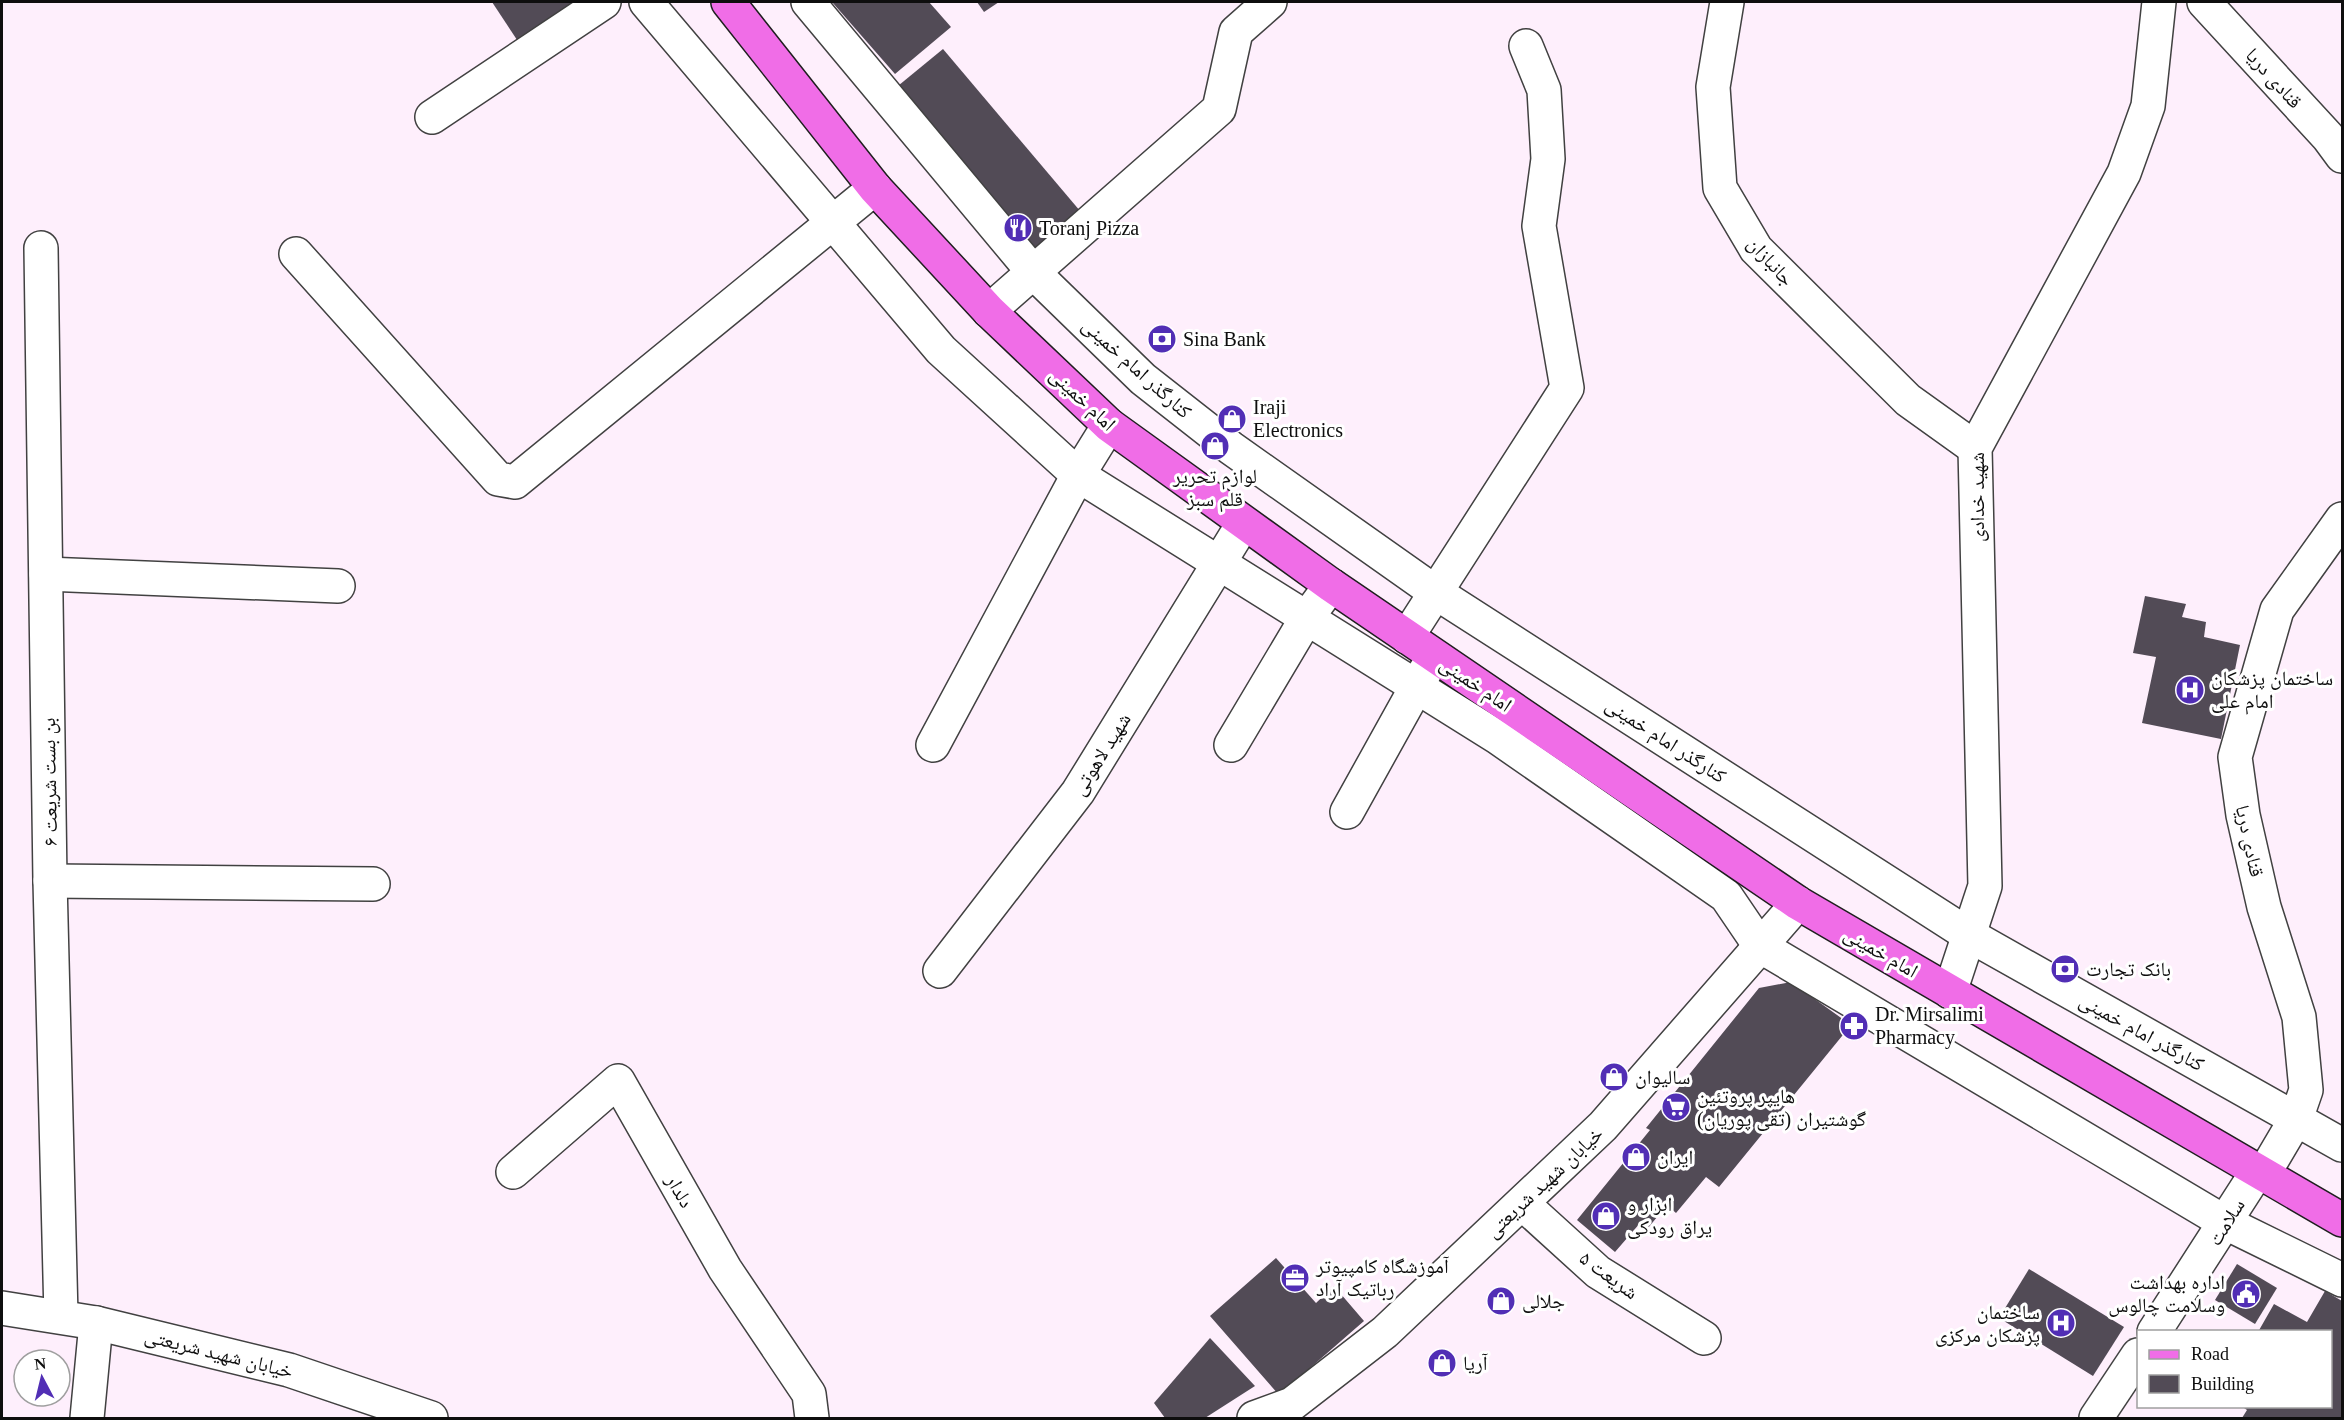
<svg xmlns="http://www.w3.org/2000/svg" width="2344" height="1420" viewBox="0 0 2344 1420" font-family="'Times New Roman','Noto Naskh Arabic',serif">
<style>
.building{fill:#524b56}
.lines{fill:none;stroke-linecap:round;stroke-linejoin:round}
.minor-casing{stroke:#414141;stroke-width:36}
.major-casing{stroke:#1f1f1f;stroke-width:36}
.minor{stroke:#fff;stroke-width:33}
.major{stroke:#f06de7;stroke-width:33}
.labels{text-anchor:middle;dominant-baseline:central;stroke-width:6;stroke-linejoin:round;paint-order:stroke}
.street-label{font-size:20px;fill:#0e0e0e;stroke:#fff}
.poi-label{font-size:20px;fill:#0e0e0e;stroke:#fff;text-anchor:start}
</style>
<rect width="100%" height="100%" fill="#feeffc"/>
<g class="building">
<polygon points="492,2 589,2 521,46"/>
<polygon points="832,2 929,2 951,27 895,74"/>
<polygon points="977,2 999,2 984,12"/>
<polygon points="943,49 1086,218 1037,259 893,90"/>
<polygon points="2145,596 2186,604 2182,617 2206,622 2204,637 2240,645 2221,739 2142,723 2156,657 2133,653"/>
<polygon points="1791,982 1851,1025 1719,1187 1706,1177 1676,1213 1667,1205 1648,1228 1641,1222 1615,1252 1577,1220 1650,1130 1646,1128 1759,988"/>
<polygon points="1276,1258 1316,1303 1334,1286 1364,1321 1279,1395 1210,1316"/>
<polygon points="2237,1264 2277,1288 2255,1324 2215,1300"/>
<polygon points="2029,1269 2124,1327 2093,1376 1999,1318"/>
<polygon points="2325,1291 2342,1301 2342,1418 2242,1418 2247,1410 2241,1406 2330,1406 2330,1332 2258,1332 2274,1304 2307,1322"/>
<polygon points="1210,1338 1255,1386 1205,1418 1165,1418 1154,1403"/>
</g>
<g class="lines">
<g class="minor-casing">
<g id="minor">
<polyline points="646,2 941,350 1078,475 1497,737 1726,896 1760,946 2226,1223 2342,1280"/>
<polyline points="808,2 1034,273 1143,379 1231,448 1435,592 1969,935 2342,1145"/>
<polyline points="1727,2 1713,87 1720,188 1756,249 1908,400 1975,448"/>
<polyline points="2204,2 2328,137 2342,156"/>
<polyline points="432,117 604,2"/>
<polyline points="41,248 50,881 61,1316"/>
<polyline points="296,254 498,479 515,482 875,188"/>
<polyline points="989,311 1219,109 1236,32 1270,2"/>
<polyline points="46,574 338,586"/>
<polyline points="1407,637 1567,388 1539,226 1548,159 1544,90 1526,46"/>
<polyline points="933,745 1078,475 1109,425"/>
<polyline points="1231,745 1306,619 1331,585"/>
<polyline points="1347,812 1427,668"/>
<polyline points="50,881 373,884"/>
<polyline points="940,971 1078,792 1243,524"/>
<polyline points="1950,992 1985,886 1975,448 2124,173 2148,106 2159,2"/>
<polyline points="513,1172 618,1081 725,1269 809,1394 812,1418"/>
<polyline points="2263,1175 2296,1119 2306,1090 2299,1017 2264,907 2243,815 2235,757 2277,610 2342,519"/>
<polyline points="1522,1203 1598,1272 1704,1338"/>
<polyline points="2,1308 96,1323 289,1370 431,1418"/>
<polyline points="2154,1332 2257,1172"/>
<polyline points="87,1418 96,1323"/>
<polyline points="1254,1418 1292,1404 1385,1332 1603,1126 1798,903"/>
<polyline points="2096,1418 2138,1355"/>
</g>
</g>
<g class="major-casing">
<polyline id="major" points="728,2 875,188 989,311 1109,425 1331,585 1798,903 2342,1220"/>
</g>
<use href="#minor" class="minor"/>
<use href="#major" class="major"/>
</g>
<defs>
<g id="restaurant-disc" transform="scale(1.5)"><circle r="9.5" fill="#512eb5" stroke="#fff"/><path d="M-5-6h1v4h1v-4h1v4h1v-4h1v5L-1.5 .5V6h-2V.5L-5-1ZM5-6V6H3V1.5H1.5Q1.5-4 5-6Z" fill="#fff"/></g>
<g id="bank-disc" transform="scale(1.5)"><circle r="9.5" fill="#512eb5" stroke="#fff"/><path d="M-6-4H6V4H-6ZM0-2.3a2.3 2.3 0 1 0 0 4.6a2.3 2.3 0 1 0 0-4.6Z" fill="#fff"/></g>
<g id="shop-disc" transform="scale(1.5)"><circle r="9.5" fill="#512eb5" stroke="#fff"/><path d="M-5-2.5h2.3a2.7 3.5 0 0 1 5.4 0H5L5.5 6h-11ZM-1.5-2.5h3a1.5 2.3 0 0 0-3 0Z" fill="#fff"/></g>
<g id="hospital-disc" transform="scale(1.5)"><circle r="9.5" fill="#512eb5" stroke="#fff"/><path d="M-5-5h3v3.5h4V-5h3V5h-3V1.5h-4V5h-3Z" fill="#fff"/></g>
<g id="pharmacy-disc" transform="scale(1.5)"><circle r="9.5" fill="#512eb5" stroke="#fff"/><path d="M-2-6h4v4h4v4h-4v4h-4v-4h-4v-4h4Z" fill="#fff"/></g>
<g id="supermarket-disc" transform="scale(1.5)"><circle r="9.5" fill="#512eb5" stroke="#fff"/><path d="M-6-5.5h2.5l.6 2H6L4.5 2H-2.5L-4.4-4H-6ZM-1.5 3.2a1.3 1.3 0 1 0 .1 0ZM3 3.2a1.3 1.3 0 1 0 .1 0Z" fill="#fff"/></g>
<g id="office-disc" transform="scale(1.5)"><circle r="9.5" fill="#512eb5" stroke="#fff"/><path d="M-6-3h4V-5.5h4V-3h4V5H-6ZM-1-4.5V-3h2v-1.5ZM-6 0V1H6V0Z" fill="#fff"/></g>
<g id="civic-disc" transform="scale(1.5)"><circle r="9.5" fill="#512eb5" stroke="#fff"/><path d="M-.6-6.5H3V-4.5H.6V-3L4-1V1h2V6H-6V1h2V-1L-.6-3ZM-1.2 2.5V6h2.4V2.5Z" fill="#fff"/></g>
</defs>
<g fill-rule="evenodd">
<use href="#restaurant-disc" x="1018" y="228"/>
<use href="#bank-disc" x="1162" y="339"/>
<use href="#shop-disc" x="1232" y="419"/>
<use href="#shop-disc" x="1215" y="446"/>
<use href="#hospital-disc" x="2190" y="690"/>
<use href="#bank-disc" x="2065" y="969"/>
<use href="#pharmacy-disc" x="1854" y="1026"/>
<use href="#shop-disc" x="1614" y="1077"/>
<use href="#supermarket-disc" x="1676" y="1107"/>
<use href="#shop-disc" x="1636" y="1157"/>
<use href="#shop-disc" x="1606" y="1216"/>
<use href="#office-disc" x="1295" y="1278"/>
<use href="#civic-disc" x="2246" y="1294"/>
<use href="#shop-disc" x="1501" y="1301"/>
<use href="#hospital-disc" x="2061" y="1323"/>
<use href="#shop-disc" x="1442" y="1363"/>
</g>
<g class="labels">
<g class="street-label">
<text transform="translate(2274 78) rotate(48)">قنادی دریا</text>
<text transform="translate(1771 261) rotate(48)">جانبازان</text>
<text transform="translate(1137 368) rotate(42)">کنارگذر امام خمینی</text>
<text transform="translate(1083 399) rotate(43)">امام خمینی</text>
<text transform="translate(1977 497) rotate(-90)">شهید خدادی</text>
<text transform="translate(1476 684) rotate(34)">امام خمینی</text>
<text transform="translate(1666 740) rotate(33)">کنارگذر امام خمینی</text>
<text transform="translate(1101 754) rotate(-58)">شهید لاهوتی</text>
<text transform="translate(49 782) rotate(-91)">بن بست شریعت ۶</text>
<text transform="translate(2250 841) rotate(78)">قنادی دریا</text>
<text transform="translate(1881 952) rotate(30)">امام خمینی</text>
<text transform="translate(2142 1032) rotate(29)">کنارگذر امام خمینی</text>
<text transform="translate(1544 1182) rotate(-43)">خیابان شهید شریعتی</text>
<text transform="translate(680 1191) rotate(60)">دلدار</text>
<text transform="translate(2226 1222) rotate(-58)">سلامت</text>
<text transform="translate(1609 1275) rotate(36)">شریعت ۵</text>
<text transform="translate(219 1353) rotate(14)">خیابان شهید شریعتی</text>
</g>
<g class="poi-label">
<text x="1039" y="228">Toranj Pizza</text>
<text x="1183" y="339">Sina Bank</text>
<text x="1253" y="407">Iraji<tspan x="1253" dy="23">Electronics</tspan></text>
<text x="1215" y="476" text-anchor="middle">لوازم تحریر<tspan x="1215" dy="23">قلم سبز</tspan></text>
<text x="2211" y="678">ساختمان پزشکان<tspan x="2211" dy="23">امام علی</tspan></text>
<text x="2086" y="969">بانک تجارت</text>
<text x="1875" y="1014">Dr. Mirsalimi<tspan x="1875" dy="23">Pharmacy</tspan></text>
<text x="1635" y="1077">سالیوان</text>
<text x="1697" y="1096">هایپر پروتئین<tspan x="1697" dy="23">گوشتیران (تقی پوریان)</tspan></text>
<text x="1657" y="1157">ایران</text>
<text x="1627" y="1204">ابزار و<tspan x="1627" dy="23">یراق رودکی</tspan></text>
<text x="1316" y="1266">آموزشگاه کامپیوتر<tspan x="1316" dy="23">رباتیک آراد</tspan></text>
<text x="2225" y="1282" text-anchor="end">اداره بهداشت<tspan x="2225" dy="23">وسلامت چالوس</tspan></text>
<text x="1522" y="1301">جلالی</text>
<text x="2040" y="1312" text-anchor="end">ساختمان<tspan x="2040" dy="23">پزشکان مرکزی</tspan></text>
<text x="1463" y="1363">آریا</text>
</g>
</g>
<rect width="2344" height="1420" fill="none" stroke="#0e0e0e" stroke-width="6"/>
<rect x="2137" y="1330" width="195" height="78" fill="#ffffff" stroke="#9f9f9f" stroke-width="1.5"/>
<rect x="2149" y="1350" width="30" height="9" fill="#f06de7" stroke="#9f9f9f" stroke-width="1.5"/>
<text x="2191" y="1360" font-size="18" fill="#0e0e0e">Road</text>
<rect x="2149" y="1375" width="30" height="18" fill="#524b56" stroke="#9f9f9f" stroke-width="1.5"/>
<text x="2191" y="1390" font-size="18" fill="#0e0e0e">Building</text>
<g transform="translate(42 1378) rotate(353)"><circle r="28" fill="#ffffff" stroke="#9f9f9f" stroke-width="1.5"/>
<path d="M0-4.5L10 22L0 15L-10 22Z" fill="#512eb5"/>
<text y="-9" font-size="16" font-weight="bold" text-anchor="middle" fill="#0e0e0e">N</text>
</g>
</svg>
